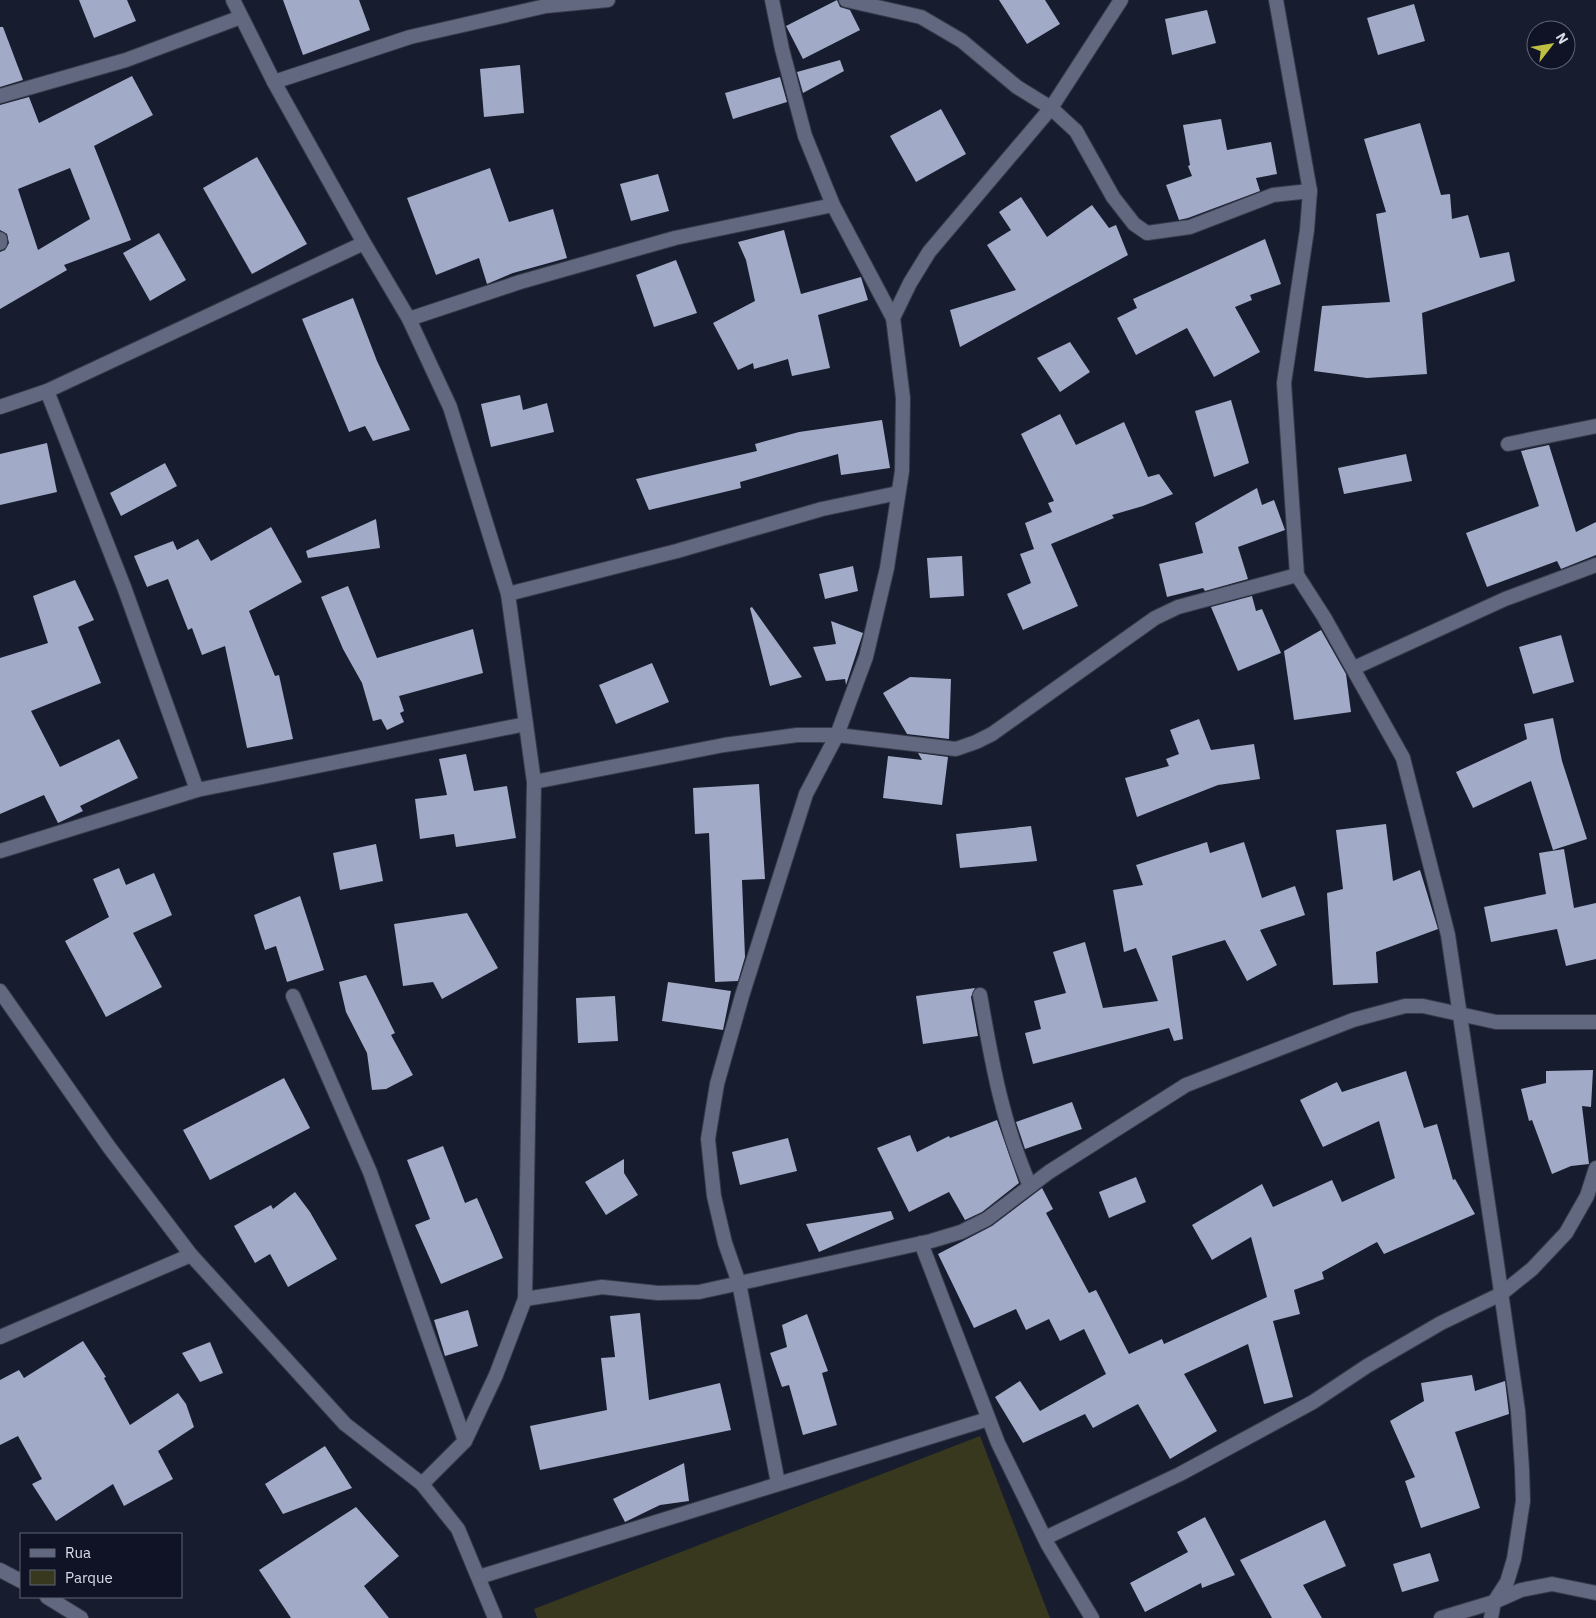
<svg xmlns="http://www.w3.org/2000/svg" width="1596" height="1618" viewBox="0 0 1596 1618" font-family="'IBM Plex Sans',sans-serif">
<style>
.green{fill:#37381e}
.building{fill:#a1abc8;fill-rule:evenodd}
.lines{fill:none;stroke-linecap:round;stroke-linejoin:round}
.minor-casing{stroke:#373a4a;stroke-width:16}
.minor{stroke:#61687f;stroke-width:14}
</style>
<rect width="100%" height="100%" fill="#171d2f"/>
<polygon class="green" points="980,1436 1050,1618 537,1618 534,1609"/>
<g class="building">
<polygon points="79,0 127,0 136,21 94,38"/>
<polygon points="283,0 359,0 370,30 303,55"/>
<polygon points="837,0 840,7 850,10 860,30 803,59 786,26"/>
<polygon points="999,0 1045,0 1060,24 1027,44"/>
<polygon points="1414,4 1425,41 1378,55 1367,18"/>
<polygon points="1207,10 1216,43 1172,55 1165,19"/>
<polygon points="0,27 3,27 23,80 0,87"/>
<polygon points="840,60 844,71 803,93 797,72"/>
<polygon points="520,65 524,113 484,117 480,69"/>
<path d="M132 76 153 115 94 146 131 240 64 265 67 270 0 309V252L5 250 9 243 7 234 0 230V105L29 97 39 123ZM70 168 90 219 38 250 18 189Z"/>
<polygon points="780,77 787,102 733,119 725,93"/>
<polygon points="941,109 966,154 916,182 890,136"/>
<polygon points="1221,119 1227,150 1271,142 1277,174 1256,178 1260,191 1188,218 1179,220 1166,185 1192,176 1188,166 1190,165 1183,125"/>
<polygon points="1420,123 1441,195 1450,194 1452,219 1468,215 1480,258 1509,252 1515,281 1422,313 1427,374 1367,378 1314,371 1322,306 1390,302 1376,214 1386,212 1364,139"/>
<polygon points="257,157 307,244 252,274 203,188"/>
<polygon points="490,168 509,222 553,209 567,258 513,273 487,284 479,258 436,275 407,198"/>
<polygon points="658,174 669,211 631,221 620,184"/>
<polygon points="1021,197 1047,237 1092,205 1109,228 1116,225 1128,255 960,347 950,310 1016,290 987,245 1011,230 999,212"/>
<polygon points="784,230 801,294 861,277 868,300 818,315 830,368 792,376 788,359 754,369 753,363 738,370 713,323 755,301 746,260 738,242"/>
<polygon points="159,233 186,280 150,301 123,253"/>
<polygon points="1265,239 1281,284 1250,295 1252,300 1235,307 1260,352 1214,377 1187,328 1136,355 1117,318 1137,308 1133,299"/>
<polygon points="676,260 697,313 654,327 636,275"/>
<polygon points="353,298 377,361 410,430 373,441 365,426 349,432 302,319"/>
<polygon points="1070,342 1090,372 1060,392 1037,358"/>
<polygon points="520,395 523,410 547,403 554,432 491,447 481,404"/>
<polygon points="1231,400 1249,463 1214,477 1195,411"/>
<polygon points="1060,414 1076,445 1124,422 1148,477 1159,474 1173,494 1143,506 1112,515 1114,518 1051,544 1078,606 1023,630 1007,594 1031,583 1020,554 1034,549 1025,523 1052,512 1048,503 1054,501 1021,434"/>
<polygon points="882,420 890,468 841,475 838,454 740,482 741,488 649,510 636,479 757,451 755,444 799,432"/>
<polygon points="47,443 57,492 0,505 0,454"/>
<polygon points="1549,445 1576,532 1596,522 1596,555 1561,569 1557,561 1487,587 1466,533 1539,506 1521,451"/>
<polygon points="1406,454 1412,481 1344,494 1338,468"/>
<polygon points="165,463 177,486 121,516 110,493"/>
<polygon points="1257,488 1262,505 1274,500 1285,530 1238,547 1248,579 1205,591 1203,588 1167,597 1159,564 1203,553 1195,523"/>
<polygon points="376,519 380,548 308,558 306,551"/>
<polygon points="271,527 302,582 249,611 275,676 279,675 293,739 247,748 225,646 202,655 192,628 188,630 168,579 147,587 134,556 173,541 177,550 198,539 211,561"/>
<polygon points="962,556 964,596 930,598 927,558"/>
<polygon points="853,566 858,591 825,599 819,574"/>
<polygon points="75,580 94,620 78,627 101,683 31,711 60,767 119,739 138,778 80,806 83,811 58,823 44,795 0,814 0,658 48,643 33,596"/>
<polygon points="348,586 377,658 473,629 483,673 399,696 404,711 400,713 404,722 387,730 381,719 373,721 362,683 343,649 321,597"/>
<polygon points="1252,596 1256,611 1262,609 1281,653 1238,671 1211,607"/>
<polygon points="752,607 802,677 770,686 750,608"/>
<polygon points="831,621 863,633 846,685 845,679 826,681 813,647 836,644"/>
<polygon points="1321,630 1346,674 1351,712 1294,720 1284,651"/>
<polygon points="1561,635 1574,682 1533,694 1519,647"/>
<polygon points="652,663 669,702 616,724 599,685"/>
<polygon points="910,677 951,679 949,739 907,734 883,693"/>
<polygon points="1553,718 1562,761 1587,839 1553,850 1531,781 1473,808 1456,772 1527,739 1524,724"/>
<polygon points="1199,719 1211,750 1254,744 1260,779 1218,785 1137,817 1125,778 1169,766 1166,759 1179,754 1170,730"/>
<polygon points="918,753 948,757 942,805 883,798 888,756 922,760"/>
<polygon points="466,754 474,791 507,786 516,838 456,847 454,834 420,839 415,799 447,795 439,759"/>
<polygon points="759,784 765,879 742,880 745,957 738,981 715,982 709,833 695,834 693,788"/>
<polygon points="1386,824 1393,881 1420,870 1438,929 1376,952 1378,983 1333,985 1327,893 1343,889 1336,830"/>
<polygon points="1031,826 1037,861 960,868 956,834"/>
<polygon points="1207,842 1210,853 1244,842 1262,898 1295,886 1305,915 1260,930 1277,965 1247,981 1225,940 1172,956 1183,1039 1174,1041 1169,1028 1033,1064 1025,1033 1041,1029 1034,1001 1066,993 1053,952 1085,942 1103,1008 1158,1001 1136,948 1124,952 1113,890 1143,885 1136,865"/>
<polygon points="376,844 383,881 340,890 333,853"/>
<polygon points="1564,849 1574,908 1596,903 1596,959 1566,966 1557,929 1491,942 1484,907 1546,894 1539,853"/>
<polygon points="119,868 126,885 154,873 172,915 133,933 162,987 106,1017 65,941 109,917 93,879"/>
<polygon points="300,896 324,970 287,982 276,946 265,950 254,915"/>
<polygon points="467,913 498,968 442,999 433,982 403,986 394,924"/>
<polygon points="366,975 395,1033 391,1035 413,1075 386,1089 372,1090 367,1053 346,1012 339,982"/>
<polygon points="668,982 731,991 723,1030 662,1021"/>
<polygon points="975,988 971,997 978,1036 923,1044 916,996"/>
<polygon points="615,996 618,1041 578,1043 576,998"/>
<polygon points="1593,1070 1591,1107 1582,1106 1589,1164 1571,1166 1552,1174 1532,1120 1529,1121 1521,1089 1546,1083 1546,1071"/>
<polygon points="1406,1071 1424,1128 1437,1124 1453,1180 1455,1179 1475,1214 1384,1254 1377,1242 1322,1272 1324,1279 1294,1290 1300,1314 1273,1321 1293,1397 1264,1404 1248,1344 1184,1374 1217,1431 1170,1459 1138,1404 1093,1428 1085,1414 1023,1443 995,1397 1020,1381 1040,1411 1106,1374 1084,1329 1060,1341 1049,1319 1026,1330 1016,1309 974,1328 938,1254 992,1226 1042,1188 1053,1209 1046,1213 1089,1293 1096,1290 1129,1354 1162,1339 1164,1344 1267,1297 1251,1237 1212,1260 1192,1225 1262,1184 1273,1207 1332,1180 1342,1202 1395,1178 1379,1121 1323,1147 1300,1100 1337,1082 1342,1092"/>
<polygon points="284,1078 310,1128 210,1180 183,1130"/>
<polygon points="1072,1102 1082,1129 1025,1149 1016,1122"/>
<polygon points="997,1120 1019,1183 982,1212 965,1220 949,1192 909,1212 877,1148 910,1135 917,1152 949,1136 950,1138"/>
<polygon points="788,1138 797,1171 740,1185 732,1152"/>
<polygon points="443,1146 465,1203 477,1198 503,1258 441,1284 415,1225 430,1219 407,1160"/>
<polygon points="624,1159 624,1173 638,1195 606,1215 585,1182"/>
<polygon points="1136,1177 1146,1202 1109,1218 1099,1192"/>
<polygon points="295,1192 310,1212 337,1259 288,1287 270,1254 255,1263 234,1226 271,1205 273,1209"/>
<polygon points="891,1211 894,1219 819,1252 806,1224"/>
<polygon points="468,1310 478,1346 445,1356 434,1320"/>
<polygon points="640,1313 649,1400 720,1383 731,1430 540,1470 530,1426 607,1410 601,1358 615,1357 610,1316"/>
<polygon points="807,1314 828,1371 822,1373 837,1425 803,1435 789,1385 782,1387 770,1353 787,1347 782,1325"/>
<polygon points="83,1341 106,1377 104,1378 130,1425 178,1393 186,1404 194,1427 158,1451 173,1479 124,1506 113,1484 56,1521 32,1484 42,1479 18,1436 0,1445 0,1380 19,1370 24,1378"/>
<polygon points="210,1342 223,1373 200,1382 182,1353"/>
<polygon points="1472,1375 1475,1391 1505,1381 1509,1414 1455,1432 1480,1508 1421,1528 1405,1481 1415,1477 1390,1421 1424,1401 1421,1383"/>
<polygon points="325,1446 352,1488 283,1514 265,1484"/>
<polygon points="684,1463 689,1501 660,1505 625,1522 613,1499"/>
<polygon points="356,1507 399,1556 364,1586 389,1618 291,1618 259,1570"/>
<polygon points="1205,1517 1235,1575 1202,1588 1201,1583 1145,1612 1130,1583 1188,1552 1177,1532"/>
<polygon points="1325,1520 1346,1566 1303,1585 1322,1618 1272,1618 1240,1560"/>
<polygon points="1430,1553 1439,1581 1402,1592 1393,1564"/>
</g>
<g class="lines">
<g class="minor-casing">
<g id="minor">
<polyline points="233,0 274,82 364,243 409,319 450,407 508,594 534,782 525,1299 496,1375 465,1441 422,1484"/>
<polyline points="772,0 782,49 805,136 833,205 893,318 903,398 902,471 887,568 866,657 837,735 806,794 742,996 717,1084 708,1139 714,1196 725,1243 739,1283 778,1483"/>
<polyline points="846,0 921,17 962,41 1017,87 1051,108 1076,131 1113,197 1134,224 1147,233 1190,227 1273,195 1310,191"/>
<polyline points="1276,0 1310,191 1307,230 1284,383 1297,575 1324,617 1403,758 1448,935 1496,1257 1518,1411 1522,1469 1523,1501 1514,1559 1507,1582 1494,1602 1491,1618"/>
<polyline points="274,82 410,37 546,6 608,0"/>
<polyline points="0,96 126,60 241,17"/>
<polyline points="0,239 0,243"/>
<polyline points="893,318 910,283 929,252 1051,108 1121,0"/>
<polyline points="409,319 520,282 675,238 833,205"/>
<polyline points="47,391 124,587 197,790"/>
<polyline points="0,407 47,391 364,243"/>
<polyline points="1508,444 1596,426"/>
<polyline points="508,594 677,551 822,509 898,493"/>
<polyline points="1354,668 1505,599 1596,565"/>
<polyline points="534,782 724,745 797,735 837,735 956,749 976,742 992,734 1155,618 1178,607 1297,575"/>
<polyline points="0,851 197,790 526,724"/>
<polyline points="0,991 109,1147 191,1255 345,1424 422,1484 458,1529 495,1618"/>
<path d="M980 995C992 1063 1002 1122 1030 1186"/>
<polyline points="293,996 370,1172 465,1441"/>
<polyline points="921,1243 998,1443 1048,1545 1092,1618"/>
<polyline points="525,1299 602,1287 658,1293 699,1292 931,1241 961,1232 987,1219 1049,1172 1186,1085 1353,1020 1405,1006 1423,1006 1496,1022 1596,1022"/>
<polyline points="0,1337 191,1255"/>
<polyline points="1045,1538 1180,1474 1313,1402 1367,1366 1441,1323 1501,1294 1532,1269 1566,1233 1587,1196 1596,1168"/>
<polyline points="0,1570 21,1581"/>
<polyline points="479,1577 988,1419"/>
<polyline points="47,1597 81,1618"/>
<polyline points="1441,1618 1494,1602 1521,1590 1552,1584 1596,1593"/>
</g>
</g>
<use href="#minor" class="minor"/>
</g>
<rect x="20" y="1533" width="162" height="65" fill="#0f1325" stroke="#606474"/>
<rect x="30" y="1549" width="25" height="8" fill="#61687f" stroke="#606474"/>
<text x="65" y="1558" font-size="15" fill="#d9ddea">Rua</text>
<rect x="30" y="1570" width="25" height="15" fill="#37381e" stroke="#606474"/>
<text x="65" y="1583" font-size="15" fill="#d9ddea">Parque</text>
<g transform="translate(1551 45) rotate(59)"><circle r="24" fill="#0f1325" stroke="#606474"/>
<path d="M0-4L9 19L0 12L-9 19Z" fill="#bebf42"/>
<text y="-8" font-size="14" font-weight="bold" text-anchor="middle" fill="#d9ddea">N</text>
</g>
</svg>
